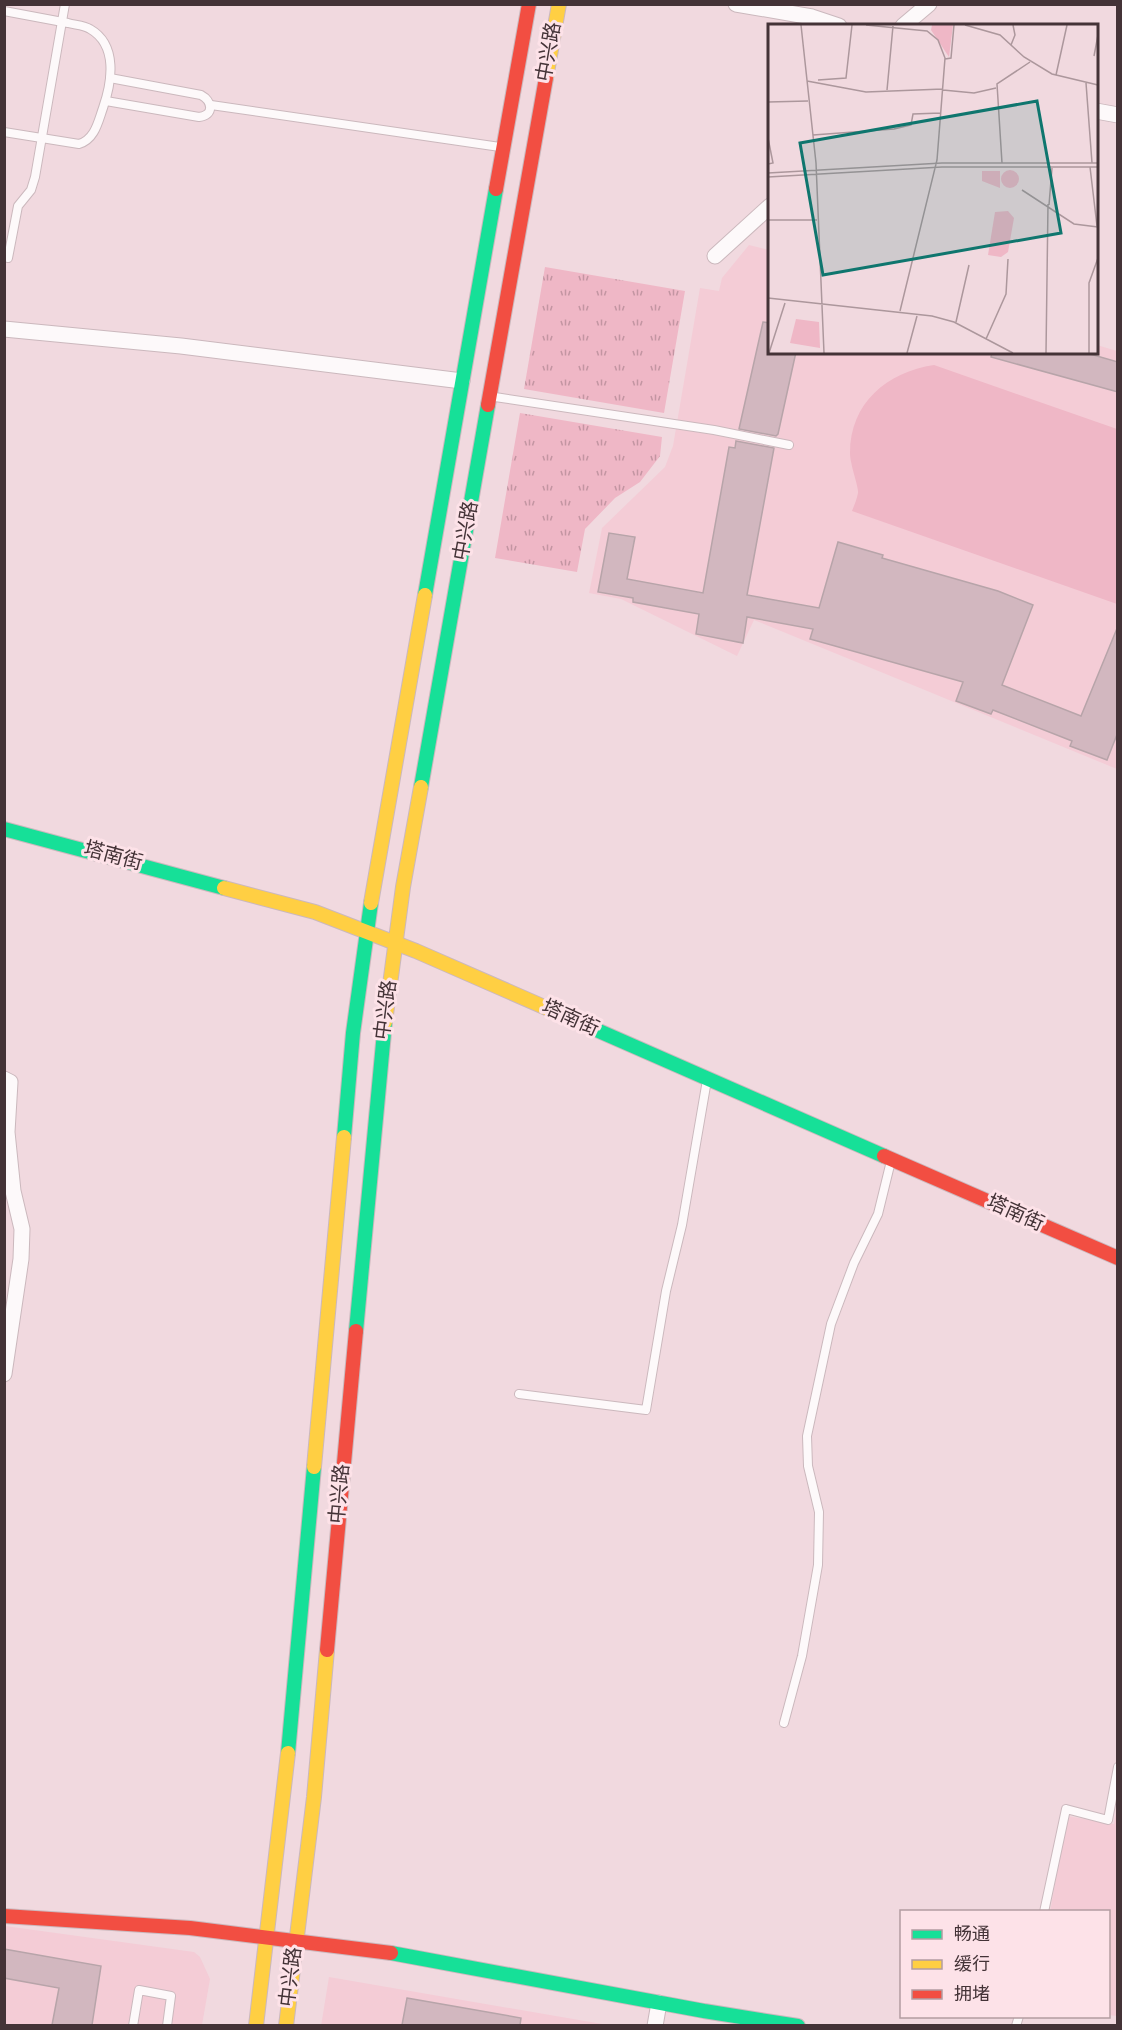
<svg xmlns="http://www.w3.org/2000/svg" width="1122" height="2030" viewBox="0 0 1122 2030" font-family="Overpass,'Noto Sans SC',sans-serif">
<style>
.built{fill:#f4ccd6}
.grass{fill:#efb7c6}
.park{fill:url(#park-tufts)}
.building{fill:#d2b7bf;stroke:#b7a4a9;stroke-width:1.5}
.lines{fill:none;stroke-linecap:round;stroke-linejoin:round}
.lane-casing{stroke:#cbb8bd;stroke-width:10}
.street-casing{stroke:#cbb8bd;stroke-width:17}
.fast-casing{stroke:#cbb8bd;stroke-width:16}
.slow-casing{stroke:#cbb8bd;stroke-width:16}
.jam-casing{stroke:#cbb8bd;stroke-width:16}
.lane{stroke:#fdf9fa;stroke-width:8}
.street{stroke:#fdf9fa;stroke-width:15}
.fast{stroke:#16e098;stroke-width:14}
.slow{stroke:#ffcf43;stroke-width:14}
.jam{stroke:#f24e42;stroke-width:14}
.labels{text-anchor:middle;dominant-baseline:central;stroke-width:6;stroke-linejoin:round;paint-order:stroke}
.street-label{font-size:20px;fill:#443337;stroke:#fde2e8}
.inset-road{fill:none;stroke:#ac979c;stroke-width:1.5}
.view{fill:#0f766e;fill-opacity:0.15;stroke:#0f766e;stroke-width:3}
.inset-edge{fill:none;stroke:#443337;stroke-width:3}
</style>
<defs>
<pattern id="park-tufts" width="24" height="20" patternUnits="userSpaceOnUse" patternTransform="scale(1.5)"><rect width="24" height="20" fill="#efb7c6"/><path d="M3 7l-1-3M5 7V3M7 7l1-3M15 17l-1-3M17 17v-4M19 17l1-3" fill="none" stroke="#c395a2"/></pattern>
</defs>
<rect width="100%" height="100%" fill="#f1d9df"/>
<g class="built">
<polygon points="749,245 769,250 770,352 1096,352 1097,345 1117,351 1117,769 754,620 737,656 621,599 589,593 602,528 665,467 673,446 700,288 719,291 722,278"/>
<polygon points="1117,1808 1117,2016 1109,2015 1108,1912 1050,1912 1067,1816 1114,1824"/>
<polygon points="5,1926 194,1952 200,1957 210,1979 202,2025 5,2026"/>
<polygon points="329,1977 608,2025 321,2026"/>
</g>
<path class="grass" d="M934 365 1117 429V604L852 511C854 506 857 499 858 493 859 487 850 465 850 453 850 403 887 372 934 365Z"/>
<g class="park">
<polygon points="545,267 685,291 664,413 524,389"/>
<polygon points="520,413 662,437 660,456 640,482 615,498 585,529 577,572 495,558"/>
</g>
<g class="building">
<polygon points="763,322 770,323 770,352 796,352 778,434 776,436 739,429"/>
<polygon points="992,352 1083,352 1118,362 1118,392 991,357"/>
<polygon points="736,441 774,448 747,595 819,608 838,542 883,555 882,558 998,591 1033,605 1002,685 1081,716 1118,626 1118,732 1107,760 1070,746 1072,741 993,710 991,714 956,701 963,682 810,639 813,629 747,617 743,643 696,634 699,614 633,602 633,598 598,592 609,533 635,537 627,579 703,593 729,447 735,448"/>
<polygon points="4,1949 101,1966 92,2025 52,2025 59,1988 4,1978"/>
<polygon points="407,1998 521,2018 520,2025 402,2025"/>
</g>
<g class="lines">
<g class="lane-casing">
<g id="lane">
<path d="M4 11C26 15 47 19 68 23 75 25 84 25 90 29 118 45 112 82 103 108 98 122 95 139 79 144L4 132"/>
<path d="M106 101 199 117C215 115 212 101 201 95L110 78"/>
<polyline points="211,105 500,147"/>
<polyline points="8,258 18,206 31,190 35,177 65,4"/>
<polyline points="495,397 714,430 789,445"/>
<polyline points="519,1394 646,1410 666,1291 682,1225 707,1080"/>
<polyline points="784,1723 802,1656 818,1565 819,1512 808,1466 807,1436 831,1324 854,1263 878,1214 891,1161"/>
<polyline points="1044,1912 1066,1809 1108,1820 1118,1767"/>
<polyline points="133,2026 139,1990 171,1996 167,2026"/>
<polyline points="1016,2026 1019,2016"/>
</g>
</g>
<g class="street-casing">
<g id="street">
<polyline points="736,4 812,17 839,26"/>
<polyline points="903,26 929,4"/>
<polyline points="1096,111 1118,115"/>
<polyline points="715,256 770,206"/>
<polyline points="4,329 181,346 462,381"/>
<polyline points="4,1079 10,1082 7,1132 13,1191 22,1229 21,1259 4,1374"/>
<polyline points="655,2026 659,2003"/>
</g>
</g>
<g class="fast-casing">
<g id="fast">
<polyline points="425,595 496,189"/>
<polyline points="421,787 488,405"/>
<polyline points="4,829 224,888"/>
<polyline points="567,1017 884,1156"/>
<polyline points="344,1137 353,1033 371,903"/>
<polyline points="356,1331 385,1022"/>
<polyline points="288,1753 314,1467"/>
<polyline points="391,1953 704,2011 798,2026"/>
</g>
</g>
<g class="slow-casing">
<g id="slow">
<polyline points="546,78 559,4"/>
<polyline points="224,888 315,912 416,951 567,1017"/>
<polyline points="371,903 425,595"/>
<polyline points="385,1022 403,887 421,787"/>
<polyline points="314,1467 344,1137"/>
<polyline points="256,2026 288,1753"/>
<polyline points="286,2026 314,1797 327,1650"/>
</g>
</g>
<g class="jam-casing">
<g id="jam">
<polyline points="496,189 529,4"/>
<polyline points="488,405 546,78"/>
<polyline points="884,1156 1118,1258"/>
<polyline points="327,1650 356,1331"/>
<polyline points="4,1916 190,1928 391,1953"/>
</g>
</g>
<use href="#lane" class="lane"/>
<use href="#street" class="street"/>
<use href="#fast" class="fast"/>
<use href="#slow" class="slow"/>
<use href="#jam" class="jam"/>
</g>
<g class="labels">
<g class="street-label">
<text transform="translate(550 52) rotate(-80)">中兴路</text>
<text transform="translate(467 531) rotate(-80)">中兴路</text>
<text transform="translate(113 857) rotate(15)">塔南街</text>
<text transform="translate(387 1010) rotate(-83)">中兴路</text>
<text transform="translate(570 1019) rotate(24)">塔南街</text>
<text transform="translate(1015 1214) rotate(24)">塔南街</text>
<text transform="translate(341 1494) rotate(-85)">中兴路</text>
<text transform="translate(292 1977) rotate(-83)">中兴路</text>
</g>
</g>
<g transform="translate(768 24)">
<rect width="330" height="330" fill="#f1d9df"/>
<path d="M240 187 246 194 240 228 233 233 220 231 227 188Z" fill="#efb7c6"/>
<path d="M164 1H185L181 33 163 6ZM233 155a9 9 0 1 1 18 0a9 9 0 1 1-18 0ZM214 147H232V164L214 157ZM28 295 51 298 52 324 22 319Z" fill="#efb7c6"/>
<path class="inset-road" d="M33 1 48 139 56 329M98 1 159 7 170 16 177 34 169 136 132 287M197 1 232 11 256 33 284 50 330 61M243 21 247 11 245 1M326 32 330 11M177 35 183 34 186 1M288 51 299 1M50 56 78 54 84 1M39 57 98 68 175 65M318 59 324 139M119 66 125 2M175 66 206 69 228 64M0 78 40 77M45 111 126 105 143 101 145 90 173 89M0 114 5 139 0 140M234 139 229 60 262 38M322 143 329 202M0 149 174 139H330M0 153 174 143H330M254 166 306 200 330 203M281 181 284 144M0 196H49M0 274 164 292 186 298 245 329M188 298 201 241M218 315 238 270 240 235M1 329 17 279M139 329 149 292M278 329 280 180M321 329V259L330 234"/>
<path class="view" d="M269 77 293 209 55 251 32 119Z"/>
<rect width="330" height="330" class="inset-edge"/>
</g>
<rect width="1122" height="2030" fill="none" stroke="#443337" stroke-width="12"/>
<rect x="900" y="1910" width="210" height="108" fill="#fde2e8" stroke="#b39ca1" stroke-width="1.5"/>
<rect x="912" y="1930" width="30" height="9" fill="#16e098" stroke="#b39ca1" stroke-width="1.5"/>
<text x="954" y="1940" font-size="18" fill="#443337">畅通</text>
<rect x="912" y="1960" width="30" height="9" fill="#ffcf43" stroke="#b39ca1" stroke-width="1.5"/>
<text x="954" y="1970" font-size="18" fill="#443337">缓行</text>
<rect x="912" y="1990" width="30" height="9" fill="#f24e42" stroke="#b39ca1" stroke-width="1.5"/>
<text x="954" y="2000" font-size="18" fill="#443337">拥堵</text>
</svg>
